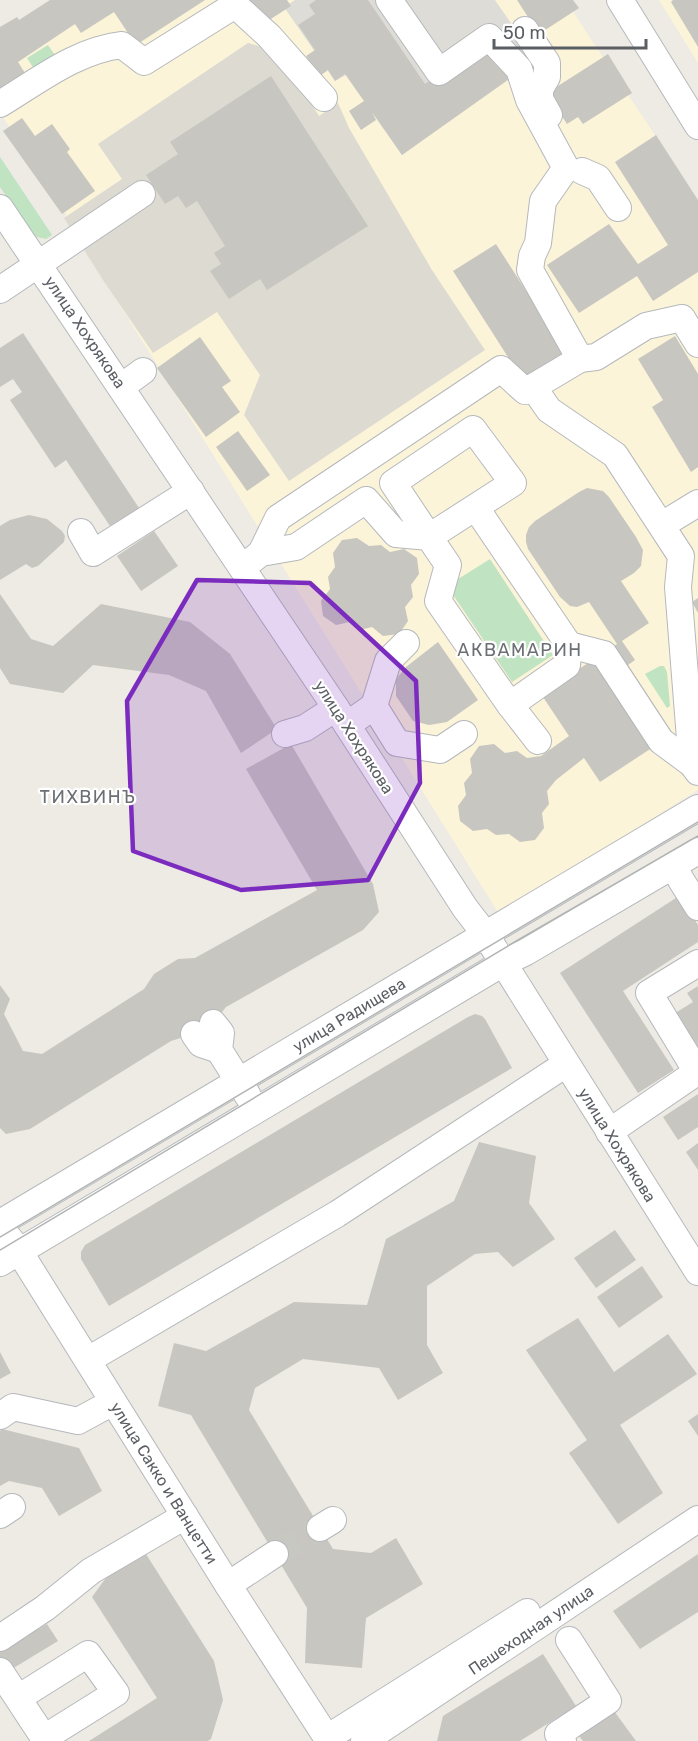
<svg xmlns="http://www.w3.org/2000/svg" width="698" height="1741" viewBox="0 0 698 1741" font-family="Rubik,sans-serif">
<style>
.commercial{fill:#fbf4d9}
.industrial{fill:#dedcd7}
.education{fill:#dddad1}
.green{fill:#c0e3c1}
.building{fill:#c8c6c0}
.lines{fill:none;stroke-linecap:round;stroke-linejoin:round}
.minor-tunnel{stroke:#c8c8c3;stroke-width:26;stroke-dasharray:26 13;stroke-linecap:butt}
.minor-casing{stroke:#b5b8bc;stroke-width:28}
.minor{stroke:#fff;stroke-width:26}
.tram{stroke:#b3b4b4;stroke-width:1.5}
.marked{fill:#7b2cbf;fill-opacity:0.2;stroke:#7b2cbf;stroke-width:4.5;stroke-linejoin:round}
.labels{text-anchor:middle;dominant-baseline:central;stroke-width:4.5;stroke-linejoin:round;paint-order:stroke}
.street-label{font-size:16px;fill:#5b5e63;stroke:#fff}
.neighbourhood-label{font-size:18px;letter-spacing:1.5px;fill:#6c7074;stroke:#fff}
</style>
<rect width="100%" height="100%" fill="#edebe3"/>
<g class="commercial">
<polygon points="75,0 565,0 698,200 698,790 499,914 67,220 65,209 0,113 0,48"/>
<polygon points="659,0 698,0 698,63"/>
</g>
<polygon class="industrial" points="295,0 495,0 535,58 402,155 346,75 335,81 284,7"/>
<polygon class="education" points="248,43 277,51 319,116 338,103 349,128 432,270 485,350 289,481 244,415 260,375 217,312 153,353 103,280 64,218 122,179 98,144"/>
<g class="green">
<polygon points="48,45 59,61 38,75 27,58"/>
<polygon points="0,157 52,235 46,239 33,236 0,187"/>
<polygon points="490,559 553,655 512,682 447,586"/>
<polygon points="660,666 664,666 667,672 670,706 667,708 645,674"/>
</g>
<g class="building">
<polygon points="50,0 205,0 136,45 114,12 81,33 75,24 18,62 25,73 0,89 0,27 17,17 19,20"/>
<polygon points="247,0 287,0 291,6 263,24"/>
<polygon points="316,0 368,0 425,84 487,41 512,77 402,155 372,112 376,120 361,130 349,111 364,101 345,74 335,81 328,70 320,76 306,56 315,50 298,25 315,14 309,5"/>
<polygon points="517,0 573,0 579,8 539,34"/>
<polygon points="673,0 698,0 698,47 671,2"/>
<polygon points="608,54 632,93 583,124 578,117 567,124 547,93"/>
<polygon points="271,76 368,226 267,290 260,279 229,299 210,271 221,264 214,253 225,246 197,201 186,208 178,196 165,204 146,175 178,154 170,142"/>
<polygon points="22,118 35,136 52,124 70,149 67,152 95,191 62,214 3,131"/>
<polygon points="656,135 698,200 698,272 653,301 637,276 579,313 547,265 609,224 638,264 668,245 615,162"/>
<polygon points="496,244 565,352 522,379 453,271"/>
<polygon points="23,333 139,508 110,526 66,460 55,468 10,400 22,392 13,379 0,387 0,348"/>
<polygon points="675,336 698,374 698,467 691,472 652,407 663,400 638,359"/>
<polygon points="200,337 231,381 222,387 240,412 206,437 157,368"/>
<polygon points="238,431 270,475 247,491 216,447"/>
<polygon points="587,488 603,491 609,497 636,537 643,550 641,566 634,573 621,581 649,623 622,641 635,660 628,665 673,734 600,782 584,758 556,780 547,791 549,804 542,813 544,828 535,840 520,842 509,834 496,835 487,829 473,831 460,821 458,806 466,795 464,783 472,773 470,759 479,746 494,744 505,753 517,751 527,758 541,756 569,736 541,694 617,644 589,602 577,607 570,606 560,597 528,549 526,542 526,535 529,527 535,521 579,492"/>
<polygon points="29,515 47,519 62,531 65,536 64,542 38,566 32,568 26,564 0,580 0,526 10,520"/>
<polygon points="154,531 178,566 141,591 117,556"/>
<polygon points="357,538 369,546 381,545 390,552 404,549 417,558 419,574 411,585 413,597 405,607 408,621 399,634 383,636 372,627 360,630 350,622 336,625 323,616 321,601 330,589 328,577 335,567 333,553 342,540"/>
<polygon points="0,594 31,639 53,646 101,604 190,622 230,654 277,729 241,753 206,691 169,675 93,665 63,693 10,684 0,668"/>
<polygon points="698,598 698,613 692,602"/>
<polygon points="438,642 478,700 447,722 429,725 413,721 396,696 396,679 406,667"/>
<polygon points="291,744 373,884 379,912 363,930 226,1007 213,1023 194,1034 171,1041 30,1129 6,1134 0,1128 0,985 10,999 4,1014 23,1051 42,1054 144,989 154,974 178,959 195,958 317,890 246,769"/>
<polygon points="679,896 698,925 698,942 623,991 674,1070 638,1093 560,973"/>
<polygon points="698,986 698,1056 672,1015 693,1002 687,993"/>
<polygon points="475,1014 482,1016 485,1019 512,1068 109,1306 81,1259 81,1252 85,1245 468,1017"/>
<polygon points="698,1094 698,1127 678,1140 663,1117"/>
<polygon points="479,1142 536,1156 529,1203 555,1239 513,1267 498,1252 475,1254 427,1286 427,1345 443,1373 398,1400 379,1368 303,1359 255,1388 249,1410 333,1549 371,1553 396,1538 423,1584 366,1618 362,1668 305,1663 307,1608 191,1415 158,1406 174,1343 206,1351 294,1302 367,1305 386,1239 454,1201"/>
<polygon points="698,1143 698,1170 686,1152"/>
<polygon points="615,1230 636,1260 596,1288 574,1258"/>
<polygon points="642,1266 663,1297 619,1328 597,1297"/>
<polygon points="578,1318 614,1372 668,1334 697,1374 620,1425 663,1493 618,1524 569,1453 587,1440 526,1350"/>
<polygon points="0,1352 11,1373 0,1379"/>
<polygon points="698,1414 698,1436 688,1421"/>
<polygon points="2,1429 79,1448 102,1491 59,1516 42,1488 9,1481 0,1486 0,1431"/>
<polygon points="144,1551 214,1661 223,1700 211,1739 208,1741 89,1741 157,1698 92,1597 111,1571"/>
<polygon points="698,1554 698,1612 640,1649 613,1611"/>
<polygon points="47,1624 58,1641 7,1672 0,1660 0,1652"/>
<polygon points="543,1654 576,1706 520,1741 437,1741 443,1716"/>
<polygon points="614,1711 636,1741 583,1741 579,1736"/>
</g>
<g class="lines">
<polyline class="minor-tunnel" points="275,1554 320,1528"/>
<g class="minor-casing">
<g id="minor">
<polyline points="389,0 439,72 489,37 519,69 529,100 566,168 543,201 538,243 532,256 530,270 580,359"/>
<polyline points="620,0 698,126"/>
<polyline points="235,5 269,36 324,98"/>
<polyline points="525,30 547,63 547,77 540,89 540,99 549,115"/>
<path d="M0 104C38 81 77 50 122 45L144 62 235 5 234 0"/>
<polyline points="582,171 598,178 618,208"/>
<polyline points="0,208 336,708 465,908 485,934 698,1272"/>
<polyline points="0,290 142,194"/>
<polyline points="121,387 143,371"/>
<polyline points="533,387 580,359 596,357 646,326 682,318 698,344"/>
<polygon points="473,429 513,483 429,537 393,483"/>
<polyline points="476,508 569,645 604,654 661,741 692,764"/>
<polyline points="662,525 698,503"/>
<polyline points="81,532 93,553 191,491"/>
<polyline points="261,553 278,518 501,369 525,391 533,387 549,410 615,455 681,556 678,587 692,764 698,772"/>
<polyline points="252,560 261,553 296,547 366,500 396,534 429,537 448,565 438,601 510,705 538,741"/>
<polyline points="510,705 567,665 569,645"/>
<polyline points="374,706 388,661 406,643"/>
<polyline points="347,725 374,706 397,743 440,750 464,734"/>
<polyline points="285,734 305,728 336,708"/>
<polyline points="674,866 681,880 698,907"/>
<polyline points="213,1023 221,1033 219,1050 248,1096"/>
<polyline points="194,1034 201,1044 219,1050"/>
<polyline points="697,1072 649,993 698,963"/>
<polyline points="609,1132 697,1072 698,1073"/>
<polyline points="0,1223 698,808"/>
<polyline points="9,1238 19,1251 228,1585 329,1741"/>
<polyline points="0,1263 503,963 526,952 698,851"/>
<polyline points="88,1360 337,1214 566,1064"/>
<polyline points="0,1416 13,1407 78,1421 113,1402"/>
<polyline points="0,1515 12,1507"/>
<polyline points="320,1528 333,1520"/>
<polyline points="228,1585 275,1554"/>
<polyline points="0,1638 45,1608 91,1571 185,1516"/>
<polyline points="0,1671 44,1738 116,1693 88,1654 18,1698"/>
<polyline points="327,1738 527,1612"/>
<polyline points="364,1741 698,1519"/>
<polyline points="563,1741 558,1734 608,1701 569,1640"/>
</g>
</g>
<use href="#minor" class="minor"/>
<g class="tram">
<polyline points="0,1237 698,822"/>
<polyline points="0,1250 518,940 698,836"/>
</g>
</g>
<path class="marked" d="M197 580 310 583 416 681 420 783 368 880 241 890 133 851 127 701Z"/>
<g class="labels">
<g class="street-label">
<text transform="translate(85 332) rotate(56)">улица Хохрякова</text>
<text transform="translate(354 737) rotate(57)">улица Хохрякова</text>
<text transform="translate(349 1015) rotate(-31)">улица Радищева</text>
<text transform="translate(617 1145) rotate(58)">улица Хохрякова</text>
<text transform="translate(164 1483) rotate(58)">улица Сакко и Ванцетти</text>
<text transform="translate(531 1630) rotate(-34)">Пешеходная улица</text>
</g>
<g class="neighbourhood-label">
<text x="520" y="650">АКВАМАРИН</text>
<text x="88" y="797">ТИХВИНЪ</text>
</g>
</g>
<path d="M494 39v9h152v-9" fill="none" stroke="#5b5e63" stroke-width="3"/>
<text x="503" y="39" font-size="18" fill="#5b5e63" stroke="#ffffff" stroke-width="4.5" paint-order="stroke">50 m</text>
</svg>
